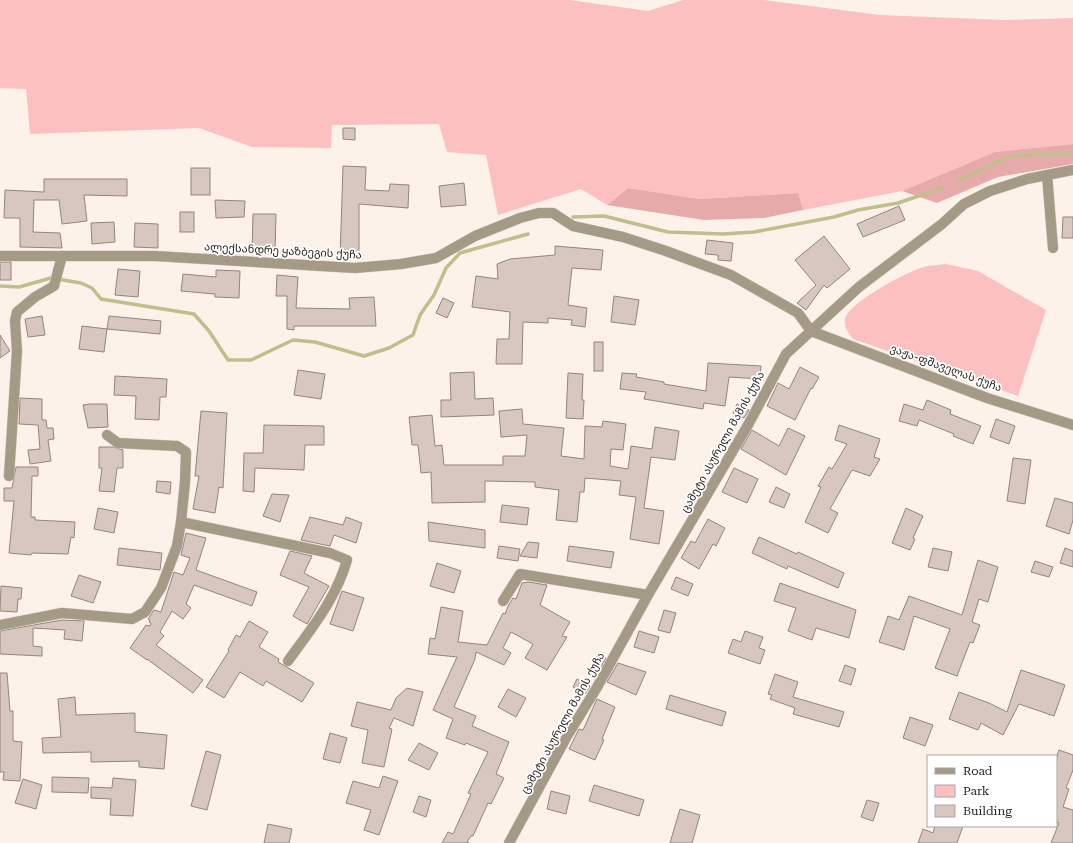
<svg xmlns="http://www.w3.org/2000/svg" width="1073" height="843" viewBox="0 0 1073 843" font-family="'Roboto Serif','Noto Sans Georgian',serif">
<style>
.green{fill:#fcc0c0}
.forest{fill:#e7aaab}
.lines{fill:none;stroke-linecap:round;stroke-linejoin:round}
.stream{stroke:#bfbf8a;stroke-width:3.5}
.building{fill:#d8c7c1;stroke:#94847e}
.minor-casing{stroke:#d7cdc5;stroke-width:11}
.tertiary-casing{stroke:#d7cdc5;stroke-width:11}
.minor{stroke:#a49a85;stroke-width:10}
.tertiary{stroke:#a49a85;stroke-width:10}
.labels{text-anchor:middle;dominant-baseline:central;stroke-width:3.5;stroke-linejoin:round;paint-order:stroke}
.street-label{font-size:11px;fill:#292420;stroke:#fff}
</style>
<rect width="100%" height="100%" fill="#fdf2e9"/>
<g class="green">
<polygon points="0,0 570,0 648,11 683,0 764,0 880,15 1005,20 1073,18 1073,144 995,152 902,191 803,210 797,193 700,199 628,188 607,205 581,189 498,215 486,155 447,152 439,124 332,125 331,148 252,147 199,128 30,134 26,89 0,88"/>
<path d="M946 264 978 271 1046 310 1018 396 853 339C849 333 844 328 845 320 847 303 908 271 924 267 931 265 939 265 946 264Z"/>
</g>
<g class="forest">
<polygon points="1073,144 1073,164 998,177 937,203 902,191 995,152"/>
<polygon points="628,188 700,199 798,193 803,210 764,218 704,220 607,205"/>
</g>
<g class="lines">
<g class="stream">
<polyline points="958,181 1008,157 1035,154 1073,154"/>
<polyline points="573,217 604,216 668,232 723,234 754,232 834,217 858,210 898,203 942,188"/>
<polyline points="0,286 19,287 51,278 81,283 92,288 101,299 194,314 209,331 228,360 251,360 293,340 315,342 364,356 389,348 413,335 420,315 434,295 446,268 460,253 528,234"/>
</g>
</g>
<g class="building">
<polygon points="343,128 355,128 355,140 343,139"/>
<polygon points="343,166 366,167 365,190 389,191 390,184 409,185 408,208 359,204 359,258 340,258"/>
<rect x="191" y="168" width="19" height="27"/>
<polygon points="44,179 127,179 127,196 84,195 87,221 62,224 59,200 34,200 33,232 60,233 62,248 20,247 20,218 4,218 5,190 44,192"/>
<polygon points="464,183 466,205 441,207 439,186"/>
<polygon points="215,200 245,201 244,217 216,218"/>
<polygon points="899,206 905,220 863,237 857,224"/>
<rect x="180" y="212" width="14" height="20"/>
<polygon points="253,214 276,214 275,254 252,253"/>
<polygon points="1063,217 1073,217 1073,238 1062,238"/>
<polygon points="114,222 115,242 92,244 91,223"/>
<polygon points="135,223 158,224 158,248 134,247"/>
<polygon points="824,236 850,269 827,288 824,285 806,310 797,303 816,285 795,260"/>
<polygon points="707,240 733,243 731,261 718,260 718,255 705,254"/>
<polygon points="555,246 603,250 601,270 572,268 568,305 587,308 585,327 571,325 572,320 548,318 548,323 523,322 522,364 496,364 497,339 509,339 510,312 472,307 476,276 498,279 497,264 510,259 555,255"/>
<rect x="0" y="262" width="11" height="18"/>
<polygon points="118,269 140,271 138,297 115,295"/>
<polygon points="216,270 240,271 239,298 215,297 215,294 181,291 183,274 216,277"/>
<polygon points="277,275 298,277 296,308 350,309 349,298 374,297 376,326 294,326 294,330 287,329 287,296 276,296"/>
<polygon points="614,296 639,300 635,325 611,322"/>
<polygon points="443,298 454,303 447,318 436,313"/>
<polygon points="42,316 45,335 28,337 25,319"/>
<polygon points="109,316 161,321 160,334 107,329"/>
<polygon points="82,326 107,329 104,352 79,349"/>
<polygon points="0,335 10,351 0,358"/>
<rect x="594" y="342" width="9" height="29"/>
<polygon points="708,363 761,366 760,379 729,377 725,406 704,403 703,409 644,399 646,392 620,389 622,373 637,374 636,377 664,382 664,384 706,391"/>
<polygon points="800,367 819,377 812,389 811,388 795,420 767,406 778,383 789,389"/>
<polygon points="298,370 325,374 321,399 294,395"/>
<polygon points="474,372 475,399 493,398 494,415 441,417 441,400 451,400 450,373"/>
<polygon points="568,373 583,374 582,400 584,400 583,419 566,418"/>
<polygon points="115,376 167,379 166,397 160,397 159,420 135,419 136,396 114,395"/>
<polygon points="20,398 42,399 42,420 46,420 47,428 53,428 54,439 48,440 51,461 30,464 28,450 40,449 38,425 19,424"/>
<polygon points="927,400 951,410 950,414 981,426 973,444 953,436 954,434 919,420 917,426 899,421 904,404 923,410"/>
<polygon points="89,404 107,404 108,427 88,428 83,405"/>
<polygon points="737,404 749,410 744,418 733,413"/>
<polygon points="522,409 523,424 564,428 561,456 584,459 585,426 602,427 603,421 626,424 623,450 611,449 610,466 628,469 631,446 652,449 655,427 679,431 675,460 651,457 644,508 664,511 659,544 630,539 636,497 619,495 621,481 585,478 584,492 580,492 577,522 556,520 559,490 535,487 535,482 485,481 485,502 432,503 431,472 421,473 418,445 412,445 409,417 432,415 435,446 442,445 444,465 503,465 503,456 525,456 527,435 501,437 499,411"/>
<polygon points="201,411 227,413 223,488 219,487 215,513 193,509 199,476 195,476"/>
<polygon points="996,419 1015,426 1009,444 990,437"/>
<polygon points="264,425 324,426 324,445 305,445 304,470 255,468 254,492 243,491 244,453 263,453"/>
<polygon points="839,425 880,439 874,457 880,459 870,476 852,470 830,509 838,513 828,533 805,522 821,487 818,486 829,467 832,469 847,444 835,440"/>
<polygon points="788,428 805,436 786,475 741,449 752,430 779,446"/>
<polygon points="99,447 113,447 123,450 123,468 117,468 114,492 99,491 102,468 99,468"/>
<polygon points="1013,458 1031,460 1025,504 1007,501"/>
<polygon points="16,467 38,467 38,476 32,476 31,517 35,517 35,520 75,522 74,538 71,537 68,554 32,553 31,555 9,553 14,501 4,501 4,488 12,488"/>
<polygon points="734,468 758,479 747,503 722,492"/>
<polygon points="157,481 171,482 170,494 156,492"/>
<polygon points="776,487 790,494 784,508 769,502"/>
<polygon points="272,494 289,495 280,522 263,516"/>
<polygon points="1055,498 1073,503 1073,520 1069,534 1046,526"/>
<polygon points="502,505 529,508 527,525 500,522"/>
<polygon points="98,508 118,512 114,533 94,529"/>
<polygon points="906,508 923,516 913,538 915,539 910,550 892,543"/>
<polygon points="310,517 343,525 346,517 362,523 356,543 334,535 330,546 301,540"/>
<polygon points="708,519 725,528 716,546 713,544 699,569 681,558 691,541 695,543"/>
<polygon points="428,522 485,530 485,548 429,541"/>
<polygon points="186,533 206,538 196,570 257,592 252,606 194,585 186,604 191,608 183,619 172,611 160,632 164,636 156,645 203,680 193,693 147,659 147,660 130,648 146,625 150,626 151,623 149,622 150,620 148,619 154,610 161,612 174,572 183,575 190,558 181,555"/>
<polygon points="759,537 797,554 798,552 844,573 838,588 788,566 787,569 752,553"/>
<polygon points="528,542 539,543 537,558 520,556"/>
<polygon points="499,546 520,549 518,561 497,558"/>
<polygon points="569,546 614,552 611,568 567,561"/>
<polygon points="119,548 162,553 160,570 117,565"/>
<polygon points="933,548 952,552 948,571 928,567"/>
<polygon points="1065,548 1073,551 1073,567 1060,563"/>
<polygon points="290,551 312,556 304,573 329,586 307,624 293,616 309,587 280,575"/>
<polygon points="978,560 998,567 988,602 979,599 972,622 980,625 973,643 970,642 957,676 935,668 950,629 914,616 904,650 879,642 888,616 899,620 909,596 962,615"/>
<polygon points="1035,561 1053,567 1049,577 1031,572"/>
<polygon points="437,563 461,571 454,593 430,586"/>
<polygon points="79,575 101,582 93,603 71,596"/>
<polygon points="676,577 693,584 688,596 671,589"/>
<polygon points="528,582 547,585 540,605 570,622 562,636 567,637 547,670 525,658 533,644 511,632 503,648 511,653 504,665 476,652 475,659 454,707 476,716 472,726 509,742 496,774 504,778 491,804 488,803 473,836 471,836 467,842 469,843 442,843 448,832 453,834 471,794 468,793 488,752 466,743 465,745 446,738 453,719 433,710 457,657 428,654 430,638 435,639 441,607 463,611 458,642 487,645 503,613 505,614 509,604 513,598 516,599 522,583"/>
<polygon points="780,583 856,610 849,638 816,628 812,640 788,631 796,608 774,601"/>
<polygon points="1,586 22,588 21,599 18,599 17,612 0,611"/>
<polygon points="342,591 364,598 353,631 330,624"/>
<polygon points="664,610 676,613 670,633 658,630"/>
<polygon points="62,620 84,621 82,641 64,639 65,630 33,628 33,646 42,647 42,656 0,654 0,631"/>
<polygon points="249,621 268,632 259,647 279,659 278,662 285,666 314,683 302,702 266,681 263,686 240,672 224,698 206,687 229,651 228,650 236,635 240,637"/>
<polygon points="639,631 659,637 654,653 634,647"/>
<polygon points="745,631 763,637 759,648 765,650 760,664 728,653 733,639 741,642"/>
<polygon points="597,656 606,658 595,677 588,673"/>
<polygon points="618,663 646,672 636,695 607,682"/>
<polygon points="845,665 856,669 851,685 839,681"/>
<polygon points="1021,670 1065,685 1054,716 1019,704 1003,735 981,723 978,730 949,719 959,692 989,703 1007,712"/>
<polygon points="0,673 7,673 10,711 13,711 13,741 22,742 20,781 3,780 4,772 0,772"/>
<polygon points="775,674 798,682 793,697 844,712 839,727 793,714 795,708 770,699 772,695 768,694"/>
<polygon points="577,679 590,686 585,694 573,687"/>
<polygon points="407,688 423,692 413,726 394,718 389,728 392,729 384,767 362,763 368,730 351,726 357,702 391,710 396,698"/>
<polygon points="508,689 526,698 516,717 498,707"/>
<polygon points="670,695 726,712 722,726 666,709"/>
<polygon points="75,697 76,715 135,713 135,732 167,735 164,769 139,767 139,761 91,762 91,752 43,753 42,738 61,737 58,699"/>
<polygon points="597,699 615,707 602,739 604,740 595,760 569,749 579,729 583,730"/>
<polygon points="910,717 933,725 925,746 903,738"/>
<polygon points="330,733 347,738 340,763 323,759"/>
<polygon points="419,743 438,753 429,770 408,760"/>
<polygon points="1059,750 1073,755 1073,770 1066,788 1069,789 1063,807 1073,810 1073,843 1051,843 1059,823 1056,822 1056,759"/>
<polygon points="206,751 221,755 207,810 191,806"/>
<polygon points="383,776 398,781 379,835 364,830 371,810 346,803 353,781 379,788"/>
<polygon points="52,777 89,778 88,793 52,792"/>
<polygon points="113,778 136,780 133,816 110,815 111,799 91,798 91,787 112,788"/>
<polygon points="23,779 42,785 36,809 15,803"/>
<polygon points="594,785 644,800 639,816 589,801"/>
<polygon points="551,791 570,796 566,814 547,809"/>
<polygon points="419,796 431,800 426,817 413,812"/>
<polygon points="867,800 879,803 873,821 861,817"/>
<polygon points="680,809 700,815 692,843 670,843"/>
<polygon points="268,824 292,829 289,843 264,843"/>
<polygon points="935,826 963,826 957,843 918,843 923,829 933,833"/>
</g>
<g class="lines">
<g class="minor-casing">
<g id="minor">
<polyline points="1047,175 1053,248"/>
<polyline points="0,256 155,256 355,268 401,264 436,258 475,236 520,218 539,213 553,213 573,226 623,237 666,251 731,275 798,313 811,331 859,287 942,224 964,204 990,191 1027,179 1073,170"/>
<polyline points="9,476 17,351 15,321 17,312 35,297 54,286 62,256"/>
<path d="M181 522 330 553 347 560C336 599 311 629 288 661"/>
<polyline points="503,601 520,574 648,595"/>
<polyline points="0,625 62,613 132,619 145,612 161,588 177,546 181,522 185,482 186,452 177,446 118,443 107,435"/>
</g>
</g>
<g class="tertiary-casing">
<polyline id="tertiary" points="509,843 566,738 596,689 648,595 748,425 786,354 811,331 987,398 1073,425"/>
</g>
<use href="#minor" class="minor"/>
<use href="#tertiary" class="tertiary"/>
</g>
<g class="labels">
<g class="street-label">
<text transform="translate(283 251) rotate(3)">ალექსანდრე ყაზბეგის ქუჩა</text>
<text transform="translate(946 368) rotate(20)">ვაჟა-ფშაველას ქუჩა</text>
<text transform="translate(723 442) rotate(-61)">ცამეტი ასურელი მამის ქუჩა</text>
<text transform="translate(563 723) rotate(-61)">ცამეტი ასურელი მამის ქუჩა</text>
</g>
</g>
<rect x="927" y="755" width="130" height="72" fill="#ffffff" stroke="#a9a7a6"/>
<rect x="935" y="768" width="20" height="6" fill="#a49a85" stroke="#a9a7a6"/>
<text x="963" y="775" font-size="12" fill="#292420">Road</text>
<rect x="935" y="785" width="20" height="12" fill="#fcc0c0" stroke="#a9a7a6"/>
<text x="963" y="795" font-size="12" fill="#292420">Park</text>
<rect x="935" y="805" width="20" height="12" fill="#d8c7c1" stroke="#a9a7a6"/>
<text x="963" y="815" font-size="12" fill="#292420">Building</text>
</svg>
